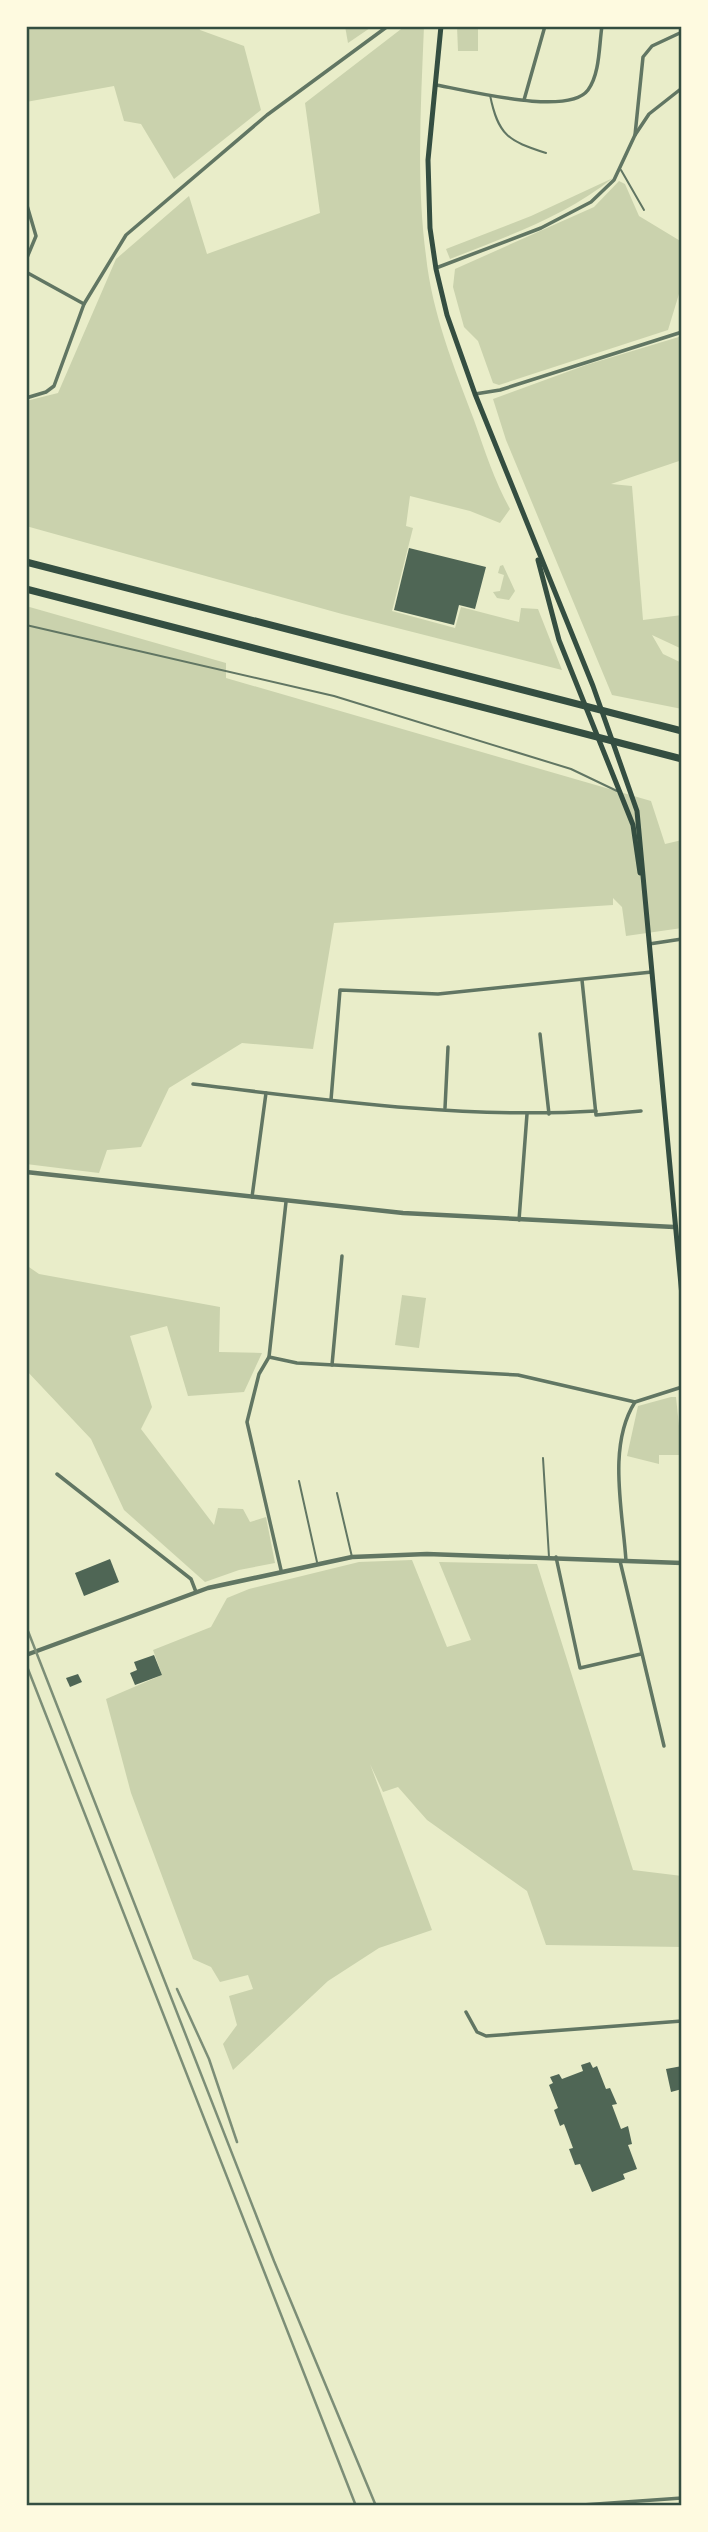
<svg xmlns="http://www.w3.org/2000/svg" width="708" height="2532" viewBox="0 0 708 2532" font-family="'Open Sans',sans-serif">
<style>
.green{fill:#cad2ad}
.building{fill:#4f6655}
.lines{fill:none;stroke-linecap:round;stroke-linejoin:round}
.service{stroke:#617663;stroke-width:2}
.minor{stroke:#617663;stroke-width:3.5}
.tertiary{stroke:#617663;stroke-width:4.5}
.secondary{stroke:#344e41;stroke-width:5}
.motorway{stroke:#344e41;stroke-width:7}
.rail{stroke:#7c8e77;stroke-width:2.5}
.neatline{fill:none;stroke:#344e41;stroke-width:2.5}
</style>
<rect width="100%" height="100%" fill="#e9edc9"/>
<g class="green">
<polygon points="26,26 199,26 200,30 244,46 261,110 174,179 141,124 124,121 114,86 26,102"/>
<polygon points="345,26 373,26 348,43"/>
<path d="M405 26H424C421 103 416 180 426 256 432 313 454 367 474 420 485 451 494 480 510 509L500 523 470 511 410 496 406 526 413 528 392 611 455 628 461 607 519 622 521 608 538 609 562 670 342 614 26 526V401L58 393 116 259 189 196 207 254 320 213 305 103Z"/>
<polygon points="457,26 478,26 478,51 458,51"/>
<path d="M613 178C564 217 508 236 450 259L446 249 531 216Z"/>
<polygon points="619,181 625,184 639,216 682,242 682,284 668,330 499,385 493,383 478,341 464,327 453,287 455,269 594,207"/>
<polygon points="682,336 682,460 611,484 632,486 643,620 682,615 682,649 652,635 663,654 682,663 682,709 612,695 506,440 493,399 586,365"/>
<polygon points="503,565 515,591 509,600 497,598 493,592 500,591 504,575 498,573 500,566"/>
<polygon points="26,606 226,663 226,678 651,801 665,844 682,840 682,928 626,936 622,907 613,898 613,905 334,923 313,1049 242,1043 169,1088 141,1147 107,1150 99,1173 26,1164"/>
<polygon points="26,1265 39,1274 220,1307 219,1352 262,1353 244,1392 188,1396 167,1326 130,1336 152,1407 141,1429 214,1525 218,1508 243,1509 250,1522 266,1517 275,1563 239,1570 205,1582 124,1510 91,1439 26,1370"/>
<polygon points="402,1295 426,1298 419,1348 395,1345"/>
<polygon points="671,1397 676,1397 682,1455 659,1455 659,1464 627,1456 638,1406"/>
<polygon points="412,1560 447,1647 471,1640 439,1562 537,1564 633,1870 682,1876 682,1947 546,1945 527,1891 427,1820 398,1787 383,1792 370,1764 432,1930 379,1948 328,1981 233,2070 223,2044 237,2025 229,1996 253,1989 248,1975 220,1982 211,1967 193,1959 131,1793 106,1699 162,1675 153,1650 211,1627 227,1598 249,1589 359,1562"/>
</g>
<g class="building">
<polygon points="409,548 486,567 475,609 459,605 454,625 394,610"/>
<polygon points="110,1559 119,1582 84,1596 75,1573"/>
<polygon points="154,1655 162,1675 135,1685 130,1673 137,1670 134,1662"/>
<polygon points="78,1674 82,1682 70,1687 66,1678"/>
<polygon points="590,2062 593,2068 597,2066 606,2089 610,2088 617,2104 612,2105 621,2129 628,2126 632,2144 628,2145 637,2169 623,2174 625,2179 592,2192 580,2164 575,2165 569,2149 573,2148 564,2124 560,2126 554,2110 558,2108 549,2085 553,2083 550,2077 559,2074 562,2079 583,2071 581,2065"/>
<polygon points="682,2066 682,2089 671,2092 666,2069"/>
</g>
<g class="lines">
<g class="service">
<path d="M490 95C498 135 508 141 546 153"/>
<polyline points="621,170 644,210"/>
<polyline points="26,625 334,696 571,769 617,791"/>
<polyline points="543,1458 549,1557"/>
<polyline points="299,1481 317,1562"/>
<polyline points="337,1493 352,1557"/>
</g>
<g class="minor">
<path d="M436 85C467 90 568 117 588 90 600 74 599 45 602 26"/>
<polyline points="524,100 545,26"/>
<polyline points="635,135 649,114 682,88"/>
<polyline points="26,202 36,236 26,260"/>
<polyline points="436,268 541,228 591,202 614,180 635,135 643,57 652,46 682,32"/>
<polyline points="26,272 84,304"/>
<polyline points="475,394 500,390 682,332"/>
<polyline points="26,398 46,392 54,386 84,304 126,235 267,115 388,26"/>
<polyline points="649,944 682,939"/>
<polyline points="582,980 596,1115 641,1111"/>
<polyline points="540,1034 549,1114"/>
<path d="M193 1084C326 1100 462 1119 596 1111"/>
<polyline points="331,1100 340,990 438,994 652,972"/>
<polyline points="445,1108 448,1047"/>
<polyline points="252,1197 266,1093"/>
<polyline points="519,1220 527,1114"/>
<polyline points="269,1357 297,1363 518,1375 635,1402"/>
<polyline points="332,1365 342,1256"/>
<polyline points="57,1474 191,1579 196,1592"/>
<polyline points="556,1557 580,1668 641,1654"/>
<polyline points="620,1561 664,1746"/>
<path d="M626 1561C623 1512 607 1446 635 1402L682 1387"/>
<polyline points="281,1570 247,1422 259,1374 269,1357 286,1202"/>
<polyline points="466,2012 477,2032 486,2036 682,2021"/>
<polyline points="568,2506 682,2498"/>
</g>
<g class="tertiary">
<polyline points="26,1172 403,1213 674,1227"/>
<polyline points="26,1655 208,1588 352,1557 427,1554 682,1563"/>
</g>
<g class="secondary">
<polyline points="441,26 428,160 430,228 436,269 447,315 475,394 593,686 637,811 682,1296"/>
<polyline points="538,560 559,640 633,825 640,873"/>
</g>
<g class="motorway">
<polyline points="26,562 682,731"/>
<polyline points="26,589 682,759"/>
</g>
<g class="rail">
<polyline points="26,1626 274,2261 376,2506"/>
<polyline points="26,1664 356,2506"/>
<polyline points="177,1989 209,2059 237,2142"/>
</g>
</g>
<rect width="708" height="2532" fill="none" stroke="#fefae0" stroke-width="56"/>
<rect x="28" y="28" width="652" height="2476" class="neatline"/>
</svg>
